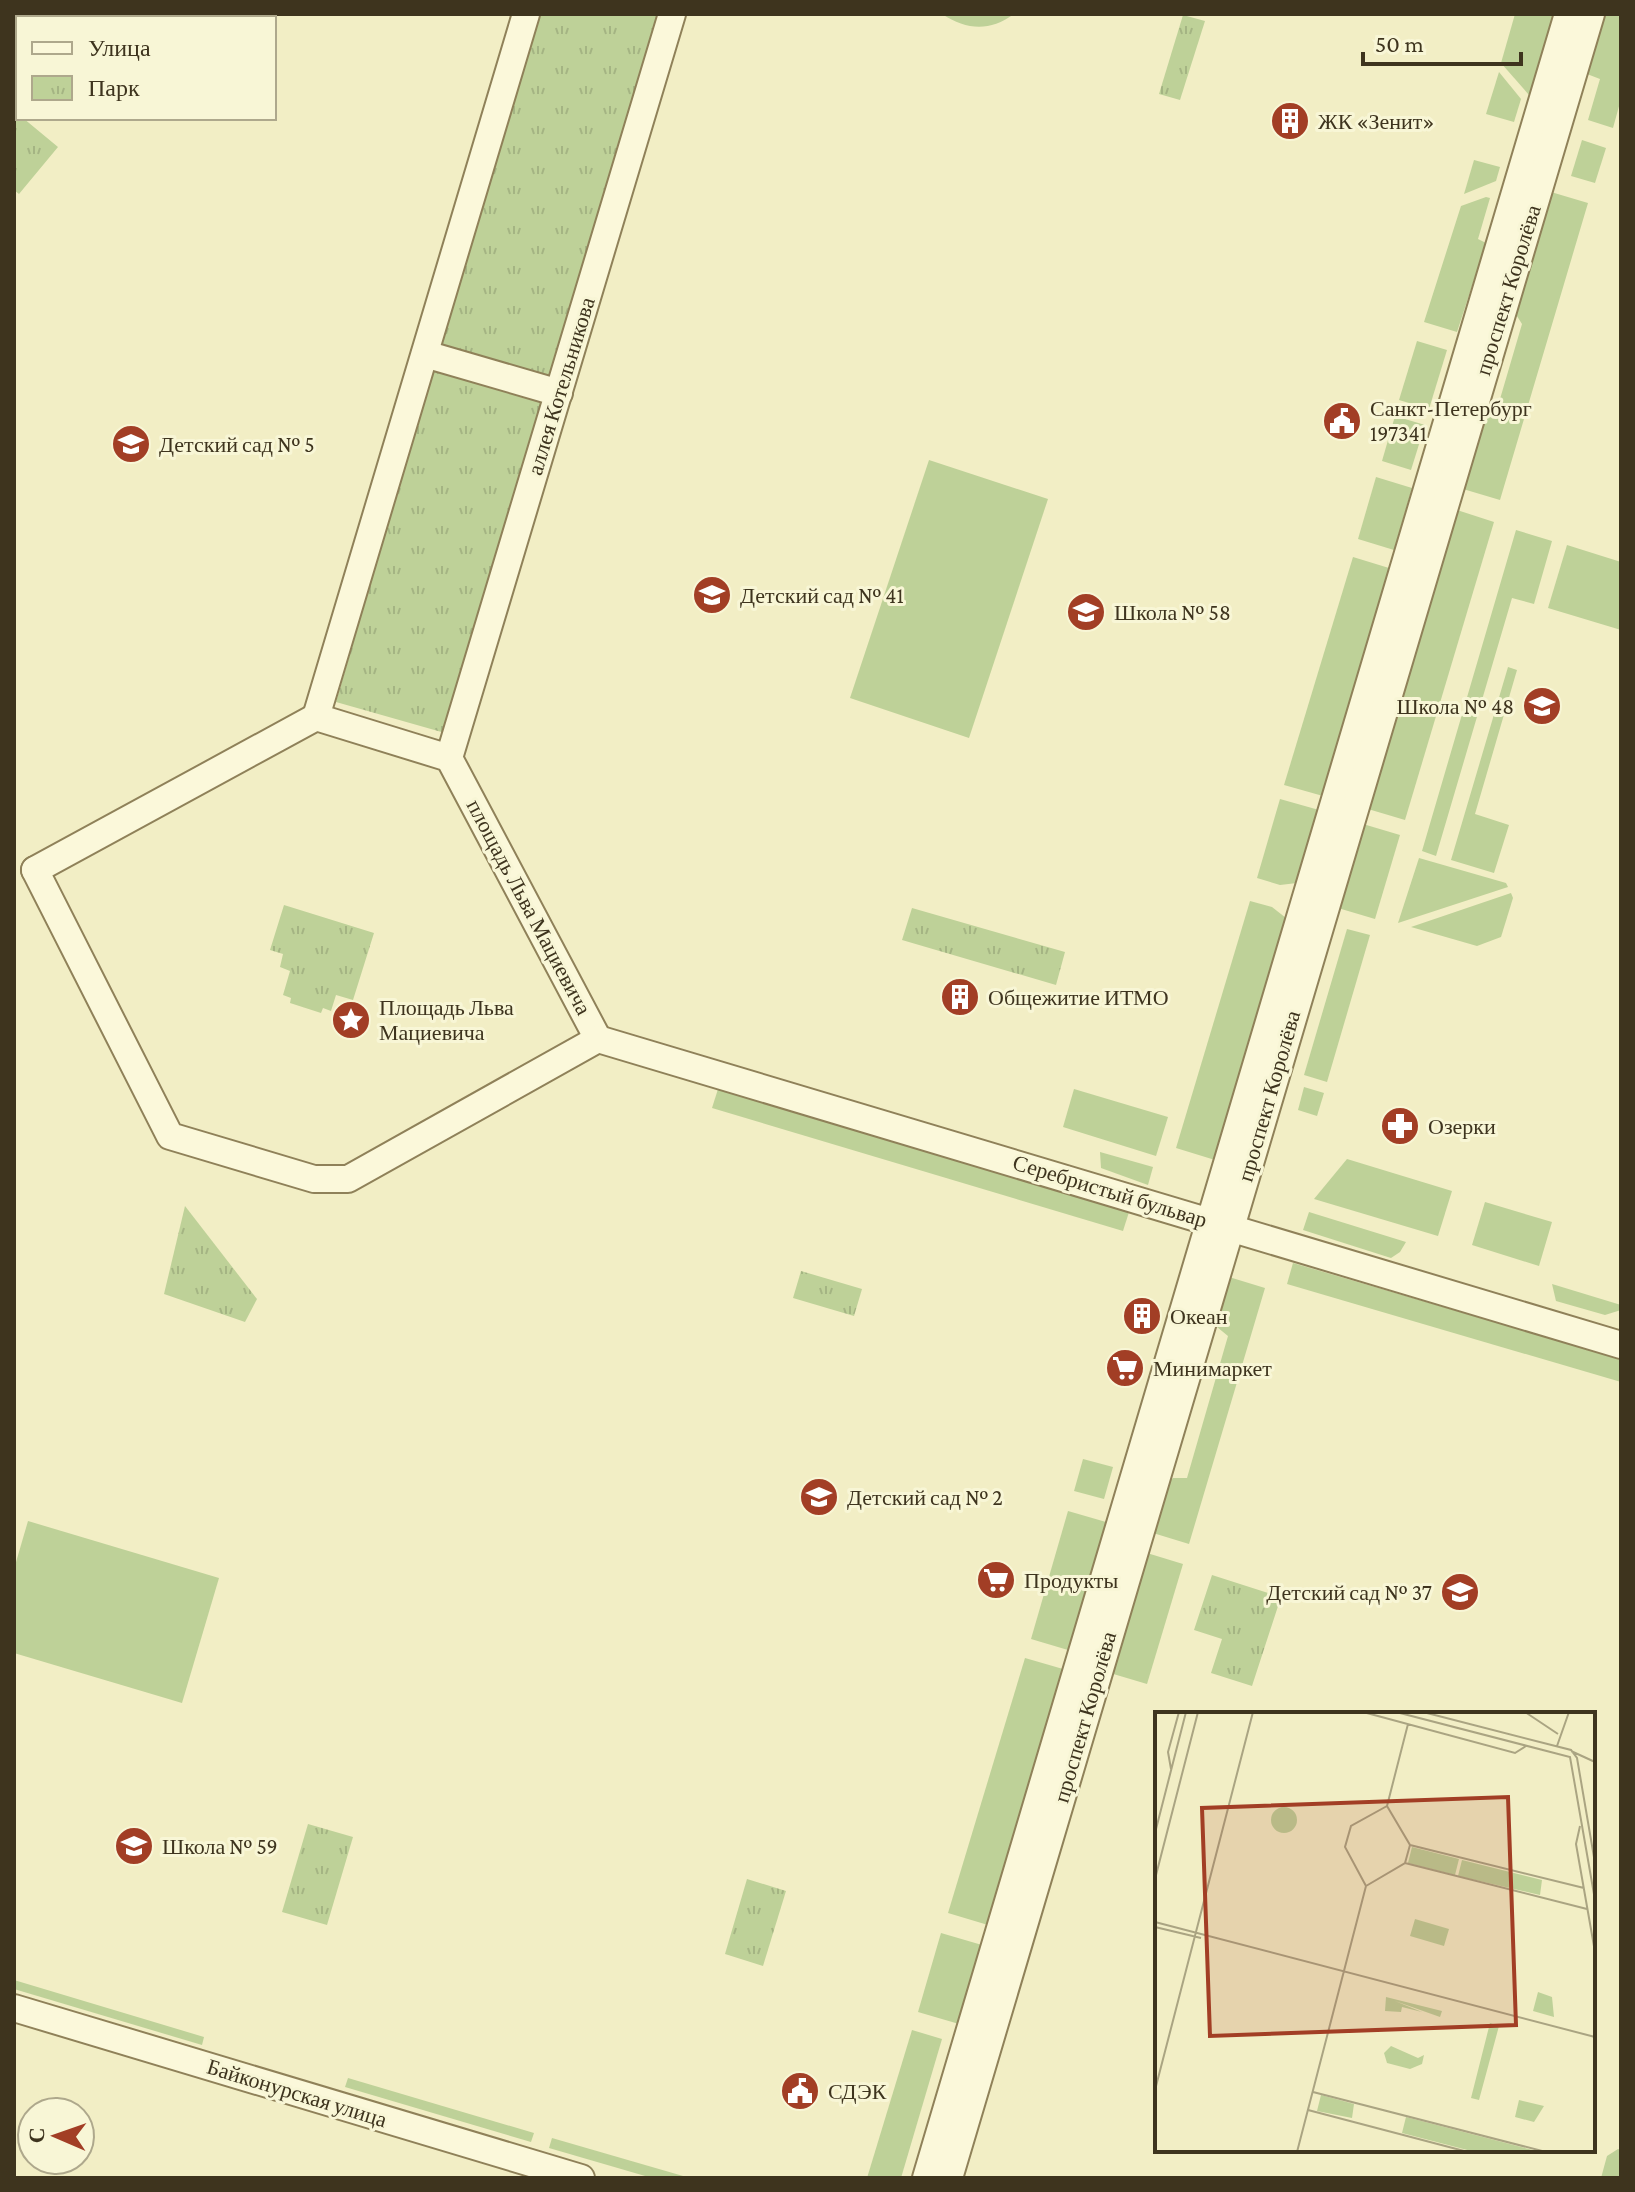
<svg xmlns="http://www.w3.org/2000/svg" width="1635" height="2192" viewBox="0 0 1635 2192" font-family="'Crimson Pro',serif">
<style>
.grass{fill:#bed198}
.park{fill:url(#park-tufts)}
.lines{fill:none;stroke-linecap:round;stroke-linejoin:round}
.minor-casing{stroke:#8f8159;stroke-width:30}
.minor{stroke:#fbf8da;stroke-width:26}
.labels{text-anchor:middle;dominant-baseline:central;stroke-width:6;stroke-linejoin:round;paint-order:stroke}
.poi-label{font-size:22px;fill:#3e341e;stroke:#f8f6d6;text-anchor:start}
.street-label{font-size:22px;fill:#3e341e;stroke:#f8f6d6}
.inset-road{fill:none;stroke:#aaa482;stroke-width:2}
.view{fill:#a23e25;fill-opacity:0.15;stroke:#a23e25;stroke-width:4}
.inset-edge{fill:none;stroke:#3e341e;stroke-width:4}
</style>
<defs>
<pattern id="park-tufts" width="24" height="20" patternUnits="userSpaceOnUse" patternTransform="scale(2)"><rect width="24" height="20" fill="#bed198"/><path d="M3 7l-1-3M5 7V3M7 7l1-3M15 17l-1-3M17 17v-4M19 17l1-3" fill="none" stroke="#a4b483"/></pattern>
</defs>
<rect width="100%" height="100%" fill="#f2eec5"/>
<g class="grass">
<polygon points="1515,14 1554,14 1529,95 1501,63"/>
<polygon points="1605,14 1621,14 1621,99 1613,128 1588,120 1600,79 1587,74"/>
<polygon points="1499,72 1521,99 1514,122 1486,114"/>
<polygon points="1582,140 1606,148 1595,183 1571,176"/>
<polygon points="1474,160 1500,167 1496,181 1464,194"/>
<polygon points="1551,192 1588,203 1500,500 1463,489 1487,407 1500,399 1522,324 1515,313"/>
<polygon points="1486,197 1490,198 1478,239 1486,243 1457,332 1424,322 1461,206"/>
<polygon points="1417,341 1447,350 1429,409 1399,400"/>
<polygon points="1395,416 1425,425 1411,470 1382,461"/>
<polygon points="929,460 1048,499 969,738 850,698"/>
<polygon points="1376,477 1412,488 1394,550 1358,539"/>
<polygon points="1457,510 1494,522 1405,820 1368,809"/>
<polygon points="1516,530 1552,541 1534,604 1512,598 1436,856 1422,851"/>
<polygon points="1567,545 1621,562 1621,630 1548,608"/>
<polygon points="1353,557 1389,568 1323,796 1284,785"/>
<polygon points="1508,667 1517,670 1475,814 1509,825 1494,873 1451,860"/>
<polygon points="1280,799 1319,810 1297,883 1280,885 1257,878"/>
<polygon points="1363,824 1400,835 1375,919 1338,908"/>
<polygon points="1419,858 1506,883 1508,887 1398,923"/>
<polygon points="1511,893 1513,898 1501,937 1477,946 1411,927"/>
<polygon points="1250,901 1272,907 1286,918 1215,1160 1176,1148"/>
<polygon points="1347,929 1370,935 1327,1082 1304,1075"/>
<polygon points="1304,1087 1324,1093 1317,1116 1298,1110"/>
<polygon points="718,1089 1129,1212 1123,1231 712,1108"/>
<polygon points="1074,1089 1168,1117 1156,1156 1063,1127"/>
<polygon points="1100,1152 1153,1167 1148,1185 1101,1168"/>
<polygon points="1347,1159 1452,1191 1438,1236 1314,1199"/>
<polygon points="1485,1202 1552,1222 1539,1266 1472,1245"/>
<polygon points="1309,1212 1406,1242 1400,1252 1391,1258 1303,1230"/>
<polygon points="1293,1263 1621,1359 1621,1382 1287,1284"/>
<polygon points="1229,1277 1265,1288 1189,1544 1153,1533 1168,1483 1173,1478 1187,1478 1228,1336 1217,1327"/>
<polygon points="1552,1284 1621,1305 1621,1310 1605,1315 1556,1301"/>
<polygon points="1083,1459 1113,1467 1104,1499 1074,1491"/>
<polygon points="1068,1511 1106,1522 1068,1650 1031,1639"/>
<polygon points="28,1521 219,1578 182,1703 14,1653 14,1569"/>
<polygon points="1147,1553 1183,1564 1147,1684 1110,1673"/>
<polygon points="1025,1658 1063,1669 988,1925 948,1913"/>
<polygon points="941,1933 982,1945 959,2024 918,2012"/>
<polygon points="14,1980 204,2037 202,2045 14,1989"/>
<polygon points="912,2030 942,2039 901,2178 867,2178"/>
<polygon points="348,2078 534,2133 531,2142 345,2087"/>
<polygon points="552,2138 690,2178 652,2178 549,2148"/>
<polygon points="1618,2149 1621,2150 1621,2178 1601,2178 1607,2156"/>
</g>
<g class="park">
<polygon points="535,14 661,14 551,381 438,349"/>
<path d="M942 14H1014C989 32 967 30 942 14Z"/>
<polygon points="1183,15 1205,21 1180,100 1159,94"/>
<polygon points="14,111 18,118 23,118 58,147 19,194 14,190"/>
<polygon points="433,368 545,401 445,733 336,702"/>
<polygon points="284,905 374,933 353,1000 336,995 331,1011 323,1008 321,1013 290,1003 291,998 283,995 290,971 280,967 283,954 270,950"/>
<polygon points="912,908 1065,952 1056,985 902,940"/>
<polygon points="185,1206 257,1299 245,1322 164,1294"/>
<polygon points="801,1271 862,1289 854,1316 793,1298"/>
<polygon points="1212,1575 1281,1597 1252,1686 1211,1673 1222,1639 1194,1630"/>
<polygon points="308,1824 353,1837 327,1925 282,1912"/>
<polygon points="747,1879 786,1891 763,1966 725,1954"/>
</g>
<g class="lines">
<g class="minor-casing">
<g id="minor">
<polyline points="425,354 559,393"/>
<polyline points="316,717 526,14"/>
<polyline points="449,758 672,14"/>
<polyline points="35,870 316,717 449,758 598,1039"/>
<polyline points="35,870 170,1136 314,1179 348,1179 598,1039"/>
<polyline points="598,1039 1621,1345"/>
<polyline points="14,2008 581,2178"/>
<polyline points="926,2178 1568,14"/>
<polyline points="949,2178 1591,14"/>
</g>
</g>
<use href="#minor" class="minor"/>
</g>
<defs>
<g id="building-disc" transform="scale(2)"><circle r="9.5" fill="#a23e25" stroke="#f8f6d6"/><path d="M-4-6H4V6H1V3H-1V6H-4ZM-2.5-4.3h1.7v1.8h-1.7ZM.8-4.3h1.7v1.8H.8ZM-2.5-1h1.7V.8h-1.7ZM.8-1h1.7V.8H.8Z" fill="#fff"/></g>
<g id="civic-disc" transform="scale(2)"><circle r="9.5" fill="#a23e25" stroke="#f8f6d6"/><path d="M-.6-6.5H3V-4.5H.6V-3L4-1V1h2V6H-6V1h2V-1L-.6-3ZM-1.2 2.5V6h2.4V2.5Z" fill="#fff"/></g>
<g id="school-disc" transform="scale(2)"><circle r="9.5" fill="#a23e25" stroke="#f8f6d6"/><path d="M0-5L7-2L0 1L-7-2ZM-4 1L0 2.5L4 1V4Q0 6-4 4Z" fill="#fff"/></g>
<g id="sight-disc" transform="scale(2)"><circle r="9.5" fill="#a23e25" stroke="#f8f6d6"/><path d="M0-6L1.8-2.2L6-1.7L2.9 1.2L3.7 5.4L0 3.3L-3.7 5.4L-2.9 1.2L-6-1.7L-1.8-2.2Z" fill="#fff"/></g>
<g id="pharmacy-disc" transform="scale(2)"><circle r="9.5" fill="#a23e25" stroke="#f8f6d6"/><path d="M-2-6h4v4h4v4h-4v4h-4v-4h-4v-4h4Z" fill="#fff"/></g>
<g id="supermarket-disc" transform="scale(2)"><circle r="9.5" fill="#a23e25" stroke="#f8f6d6"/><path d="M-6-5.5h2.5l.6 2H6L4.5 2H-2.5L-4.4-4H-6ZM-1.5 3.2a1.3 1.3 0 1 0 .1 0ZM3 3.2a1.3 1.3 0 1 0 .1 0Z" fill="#fff"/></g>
</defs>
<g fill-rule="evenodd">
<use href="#building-disc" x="1290" y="121"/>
<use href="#civic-disc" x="1342" y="421"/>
<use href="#school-disc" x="131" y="444"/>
<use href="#school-disc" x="712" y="595"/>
<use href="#school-disc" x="1086" y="612"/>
<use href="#school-disc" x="1542" y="706"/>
<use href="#building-disc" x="960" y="997"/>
<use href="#sight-disc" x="351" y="1020"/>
<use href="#pharmacy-disc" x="1400" y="1126"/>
<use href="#building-disc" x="1142" y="1316"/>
<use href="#supermarket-disc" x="1125" y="1368"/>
<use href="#school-disc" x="819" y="1497"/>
<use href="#supermarket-disc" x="996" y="1580"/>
<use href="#school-disc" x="1460" y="1592"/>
<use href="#school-disc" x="134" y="1846"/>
<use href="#civic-disc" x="800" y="2091"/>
</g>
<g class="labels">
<g class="poi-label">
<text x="1318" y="121">ЖК «Зенит»</text>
<text x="1370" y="408">Санкт-Петербург<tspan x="1370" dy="25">197341</tspan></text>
<text x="159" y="444">Детский сад № 5</text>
<text x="740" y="595">Детский сад № 41</text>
<text x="1114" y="612">Школа № 58</text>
<text x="1514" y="706" text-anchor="end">Школа № 48</text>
<text x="988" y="997">Общежитие ИТМО</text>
<text x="379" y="1007">Площадь Льва<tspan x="379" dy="25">Мациевича</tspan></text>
<text x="1428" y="1126">Озерки</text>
<text x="1170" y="1316">Океан</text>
<text x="1153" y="1368">Минимаркет</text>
<text x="847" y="1497">Детский сад № 2</text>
<text x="1024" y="1580">Продукты</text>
<text x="1432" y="1592" text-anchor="end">Детский сад № 37</text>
<text x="162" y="1846">Школа № 59</text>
<text x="828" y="2091">СДЭК</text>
</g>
<g class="street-label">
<text transform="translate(1508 290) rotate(-73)">проспект Королёва</text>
<text transform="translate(561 386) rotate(-73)">аллея Котельникова</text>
<text transform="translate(529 907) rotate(62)">площадь Льва Мациевича</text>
<text transform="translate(1269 1096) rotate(-74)">проспект Королёва</text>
<text transform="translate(1110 1191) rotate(17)">Серебристый бульвар</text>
<text transform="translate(1085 1717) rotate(-74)">проспект Королёва</text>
<text transform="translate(297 2093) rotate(17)">Байконурская улица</text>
</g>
</g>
<g transform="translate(1155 1712)">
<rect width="440" height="440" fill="#f2eec5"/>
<path d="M116 108a13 13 0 1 1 26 0a13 13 0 1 1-26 0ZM260 207 294 217 289 234 255 224ZM383 280 397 285 399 305 378 299ZM231 285 287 299 285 305 240 289 267 300 247 295 246 300 230 299ZM335 311 344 314 324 388 316 386ZM236 334 263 346 269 343 267 352 255 357 232 351 229 341ZM166 383 199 392 197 406 162 399ZM364 388 389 394 379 410 360 405Z" fill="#bed198"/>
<path d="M257 135 304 147 300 163 253 151ZM307 148 387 168 385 183 303 164ZM251 405 385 440H320L247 421Z" fill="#bed198"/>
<path class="inset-road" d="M208 0 360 41 371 34M241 0 415 45 440 188M268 0 416 38 422 46 440 151M370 0 403 22M402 34 414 0M416 39 440 50M16 57 13 40 24 0M232 94 253 12M425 114 421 132 440 240M0 121 31 0M255 133 429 176M250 151 432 197M0 167 43 0M211 174 250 151 255 133 232 94M211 174 190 135 196 114 232 94M0 210 440 325M0 215 46 226M0 378 98 0M158 380 391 440M153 398 313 440M142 440 211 174"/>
<path class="view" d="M353 85 361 313 55 324 47 96Z"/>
<rect width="440" height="440" class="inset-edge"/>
</g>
<rect width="1635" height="2192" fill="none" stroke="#3e341e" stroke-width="32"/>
<rect x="16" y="16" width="260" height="104" fill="#f8f6d6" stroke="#aea88c" stroke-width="2"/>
<rect x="32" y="42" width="40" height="12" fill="#fbf8da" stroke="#aea88c" stroke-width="2"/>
<text x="88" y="56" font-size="24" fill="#3e341e">Улица</text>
<rect x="32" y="76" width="40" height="24" fill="url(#park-tufts)" stroke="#aea88c" stroke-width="2"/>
<text x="88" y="96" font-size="24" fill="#3e341e">Парк</text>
<g transform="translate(56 2136) rotate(272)"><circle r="38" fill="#f8f6d6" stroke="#aea88c" stroke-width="2"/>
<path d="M0-6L14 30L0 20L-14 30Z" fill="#a23e25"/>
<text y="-12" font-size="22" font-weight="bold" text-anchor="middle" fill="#3e341e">С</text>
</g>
<path d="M1363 52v12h158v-12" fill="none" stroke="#3e341e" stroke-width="4"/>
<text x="1375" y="52" font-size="24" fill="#3e341e" stroke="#f8f6d6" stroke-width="6" paint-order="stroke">50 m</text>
</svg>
